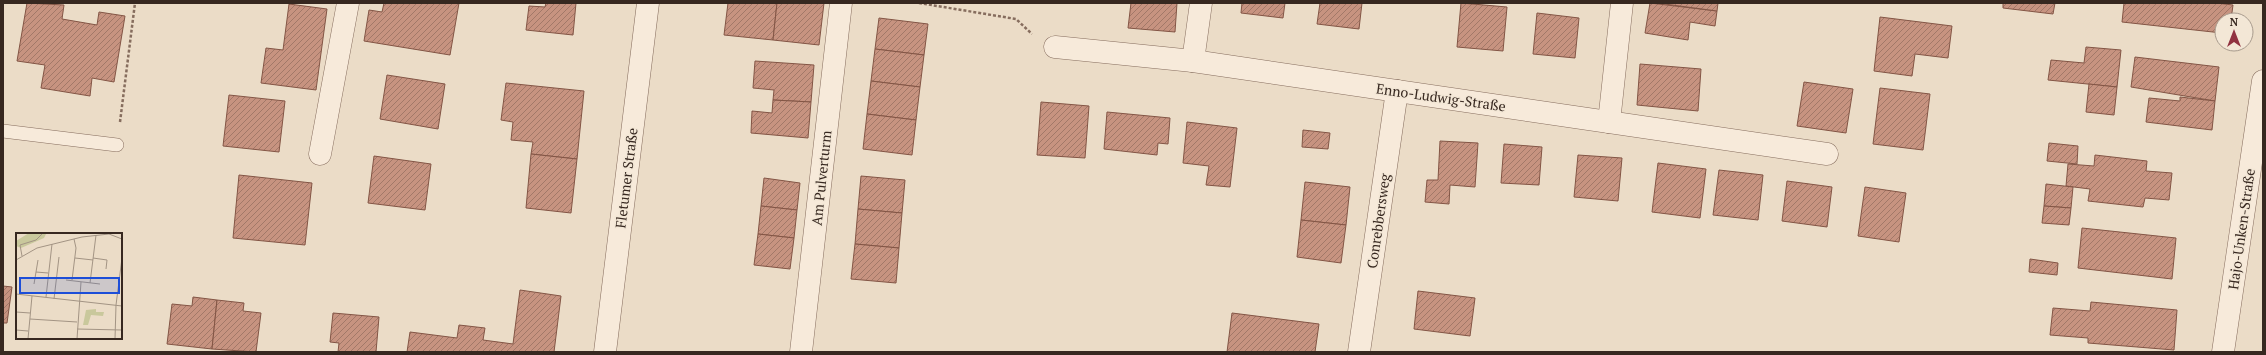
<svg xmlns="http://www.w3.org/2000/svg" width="2266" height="355" viewBox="0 0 2266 355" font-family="'PT Serif',serif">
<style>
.building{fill:url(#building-hatch);stroke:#835545}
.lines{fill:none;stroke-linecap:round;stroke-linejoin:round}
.service-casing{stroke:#866d5e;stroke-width:14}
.minor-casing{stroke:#866d5e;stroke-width:23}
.path{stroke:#866d5e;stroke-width:2.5;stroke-dasharray:3 2;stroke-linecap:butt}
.service{stroke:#f7eada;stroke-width:13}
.minor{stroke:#f7eada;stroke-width:22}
.labels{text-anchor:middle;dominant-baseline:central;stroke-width:3;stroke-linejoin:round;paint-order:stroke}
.street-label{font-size:14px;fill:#372820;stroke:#f3e7d6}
.inset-road{fill:none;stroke:#a39484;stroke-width:1}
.view{fill:#1d4ed8;fill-opacity:0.15;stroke:#1d4ed8;stroke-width:2}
.inset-edge{fill:none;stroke:#372820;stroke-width:2}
</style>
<defs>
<pattern id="building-hatch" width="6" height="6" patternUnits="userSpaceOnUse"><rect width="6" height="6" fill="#c79380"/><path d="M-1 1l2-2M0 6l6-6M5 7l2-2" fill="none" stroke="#a27868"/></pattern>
</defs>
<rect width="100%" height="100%" fill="#ebdcc7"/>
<g class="building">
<polygon points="27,3 64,5 62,19 97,25 99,12 125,16 114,82 92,78 90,96 41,88 45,65 17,61"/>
<polygon points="384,3 459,3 450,55 364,41 369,10 382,12"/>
<polygon points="546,3 576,3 573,35 526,30 529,6 545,7"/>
<polygon points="728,3 777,3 773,40 724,35"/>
<polygon points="777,3 824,3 819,45 773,40"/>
<polygon points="1131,3 1177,3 1175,32 1128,28"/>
<polygon points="1242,3 1285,3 1283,18 1241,13"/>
<polygon points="1320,3 1362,3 1359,29 1317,24"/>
<polygon points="1461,3 1507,7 1503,51 1457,47"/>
<polygon points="1650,3 1717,11 1715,26 1690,22 1688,40 1645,33"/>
<polygon points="1657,3 1718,3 1717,11"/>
<polygon points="2003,3 2055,3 2053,14 2003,8"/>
<polygon points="2124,3 2216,3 2233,5 2231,20 2222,20 2222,33 2122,22"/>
<polygon points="289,4 327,9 316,90 261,83 266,48 283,50"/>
<polygon points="1537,13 1579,18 1575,58 1533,54"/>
<polygon points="1880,17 1952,26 1948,58 1915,54 1912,76 1874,71"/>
<polygon points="879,18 928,24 924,55 875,49"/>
<polygon points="2086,47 2121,50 2117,87 2048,80 2051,60 2084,63"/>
<polygon points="875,49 924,55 920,87 871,81"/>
<polygon points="2135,57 2219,67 2215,101 2131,87"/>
<polygon points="755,61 814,65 811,102 773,100 774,90 753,88"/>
<polygon points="1640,64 1701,69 1698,111 1637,105"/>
<polygon points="387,75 445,84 438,129 380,119"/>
<polygon points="871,81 920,87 916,120 867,114"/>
<polygon points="1804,82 1853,89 1846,133 1797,126"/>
<polygon points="506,83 584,91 577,159 531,154 533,142 511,140 513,122 501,120"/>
<polygon points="2089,84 2117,87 2114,115 2086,112"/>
<polygon points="1880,88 1930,94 1923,150 1873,144"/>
<polygon points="229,95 285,101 279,152 223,146"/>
<polygon points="2180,97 2215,101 2212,130 2146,122 2149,98 2180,101"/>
<polygon points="773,100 811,102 808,138 751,133 752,111 772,113"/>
<polygon points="1041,102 1089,106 1085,158 1037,155"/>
<polygon points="1107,112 1170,118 1168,144 1158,143 1157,155 1104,149"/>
<polygon points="867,114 916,120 912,155 863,149"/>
<polygon points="1187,122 1237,128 1230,187 1206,185 1209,166 1183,163"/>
<polygon points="1303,130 1330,133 1328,149 1302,147"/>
<polygon points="1440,141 1478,143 1475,187 1450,185 1449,204 1425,202 1427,180 1438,180"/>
<polygon points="2049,143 2078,146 2077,164 2047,161"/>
<polygon points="1504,144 1542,147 1539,185 1501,183"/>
<polygon points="531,154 577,159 571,213 526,208"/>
<polygon points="1578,155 1622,158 1618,201 1574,197"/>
<polygon points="2095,155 2147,161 2146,171 2172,173 2169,200 2145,198 2143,207 2088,201 2090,189 2066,186 2068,164 2094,166"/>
<polygon points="374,156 431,164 425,210 368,203"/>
<polygon points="1658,163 1706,169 1700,218 1652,212"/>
<polygon points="1719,170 1763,175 1758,220 1713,215"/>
<polygon points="239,175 312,183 305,245 233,238"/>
<polygon points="861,176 905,180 902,213 858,209"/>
<polygon points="764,178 800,183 797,210 761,206"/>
<polygon points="1787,181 1832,187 1827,227 1782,221"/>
<polygon points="1305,182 1350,187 1346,225 1301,220"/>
<polygon points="2046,184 2073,187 2071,208 2044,206"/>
<polygon points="1865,187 1906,193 1899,242 1858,236"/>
<polygon points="761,206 797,210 794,238 758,234"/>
<polygon points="2044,206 2071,208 2069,225 2042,223"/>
<polygon points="858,209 902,213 899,248 855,244"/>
<polygon points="1301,220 1346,225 1341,263 1297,257"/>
<polygon points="2082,228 2176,238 2172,279 2078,268"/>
<polygon points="758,234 794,238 790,269 754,265"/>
<polygon points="855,244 899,248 896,283 851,279"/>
<polygon points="2030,259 2058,263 2057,275 2029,272"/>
<polygon points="3,286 12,287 7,323 3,323"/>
<polygon points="520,290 561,296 554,352 407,352 410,332 457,338 459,325 485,328 483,340 513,344"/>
<polygon points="1418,291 1475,298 1470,336 1414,329"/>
<polygon points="193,297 217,300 212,349 167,344 172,304 192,306"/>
<polygon points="217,300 244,303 243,311 261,313 256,352 212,349"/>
<polygon points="2091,302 2177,310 2174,350 2088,343 2088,338 2050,335 2053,308 2090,311"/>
<polygon points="333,313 379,317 376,352 338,352 339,343 330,342"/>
<polygon points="1232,313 1319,324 1315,352 1227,352"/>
</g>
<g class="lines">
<g class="service-casing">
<polyline id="service" points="3,131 117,145"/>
</g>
<g class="minor-casing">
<g id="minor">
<polyline points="1055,47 1193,61 1827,154"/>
<polyline points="1193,61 1201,3"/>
<polyline points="1609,122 1622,3"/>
<polyline points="320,154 348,3"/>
<polyline points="605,352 648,3"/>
<polyline points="801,352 841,3"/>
<polyline points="1359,352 1397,91"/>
<polyline points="2223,352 2263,81"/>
</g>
</g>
<g class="path">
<polyline points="919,3 1016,19 1032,34"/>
<polyline points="120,122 135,3"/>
</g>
<use href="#service" class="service"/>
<use href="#minor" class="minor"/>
</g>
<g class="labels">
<g class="street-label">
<text transform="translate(1441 97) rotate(8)">Enno-Ludwig-Straße</text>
<text transform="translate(626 178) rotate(-83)">Fletumer Straße</text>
<text transform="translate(821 178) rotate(-84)">Am Pulverturm</text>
<text transform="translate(1378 221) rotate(-82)">Conrebbersweg</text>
<text transform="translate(2241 229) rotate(-82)">Hajo-Unken-Straße</text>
</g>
</g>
<g transform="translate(16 233)">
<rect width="106" height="106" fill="#ebdcc7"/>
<path d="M80 76V79H88L87 83 75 82 72 92H67L70 77Z" fill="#c9c89c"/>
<path d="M13 0 30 1 28 5 5 15 0 13V8Z" fill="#c9c89c"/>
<path class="inset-road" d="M6 23 4 12 20 7 27 0M59 25 77 27M77 25 91 27 90 36M0 27 21 15 66 4 93 1 106 6M20 39 32 40M50 47 84 51M56 47 60 15 58 6M74 50 80 2M18 51 22 27M0 61 106 73M30 64 36 11M38 66 43 24M0 79 14 80M14 86 61 89M61 96 106 97M0 97 12 98M12 106 16 63M61 106 65 49M99 106 100 72 106 25"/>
<path class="view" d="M4 45H103V60H4Z"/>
<rect width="106" height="106" class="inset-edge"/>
</g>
<rect width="2266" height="355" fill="none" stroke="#372820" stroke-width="8"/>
<g transform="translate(2234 32)"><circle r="19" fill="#f3e7d6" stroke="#a89b8d"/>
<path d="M0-3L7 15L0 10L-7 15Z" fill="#913240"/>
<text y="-6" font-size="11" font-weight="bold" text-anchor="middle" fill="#372820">N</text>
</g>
</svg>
